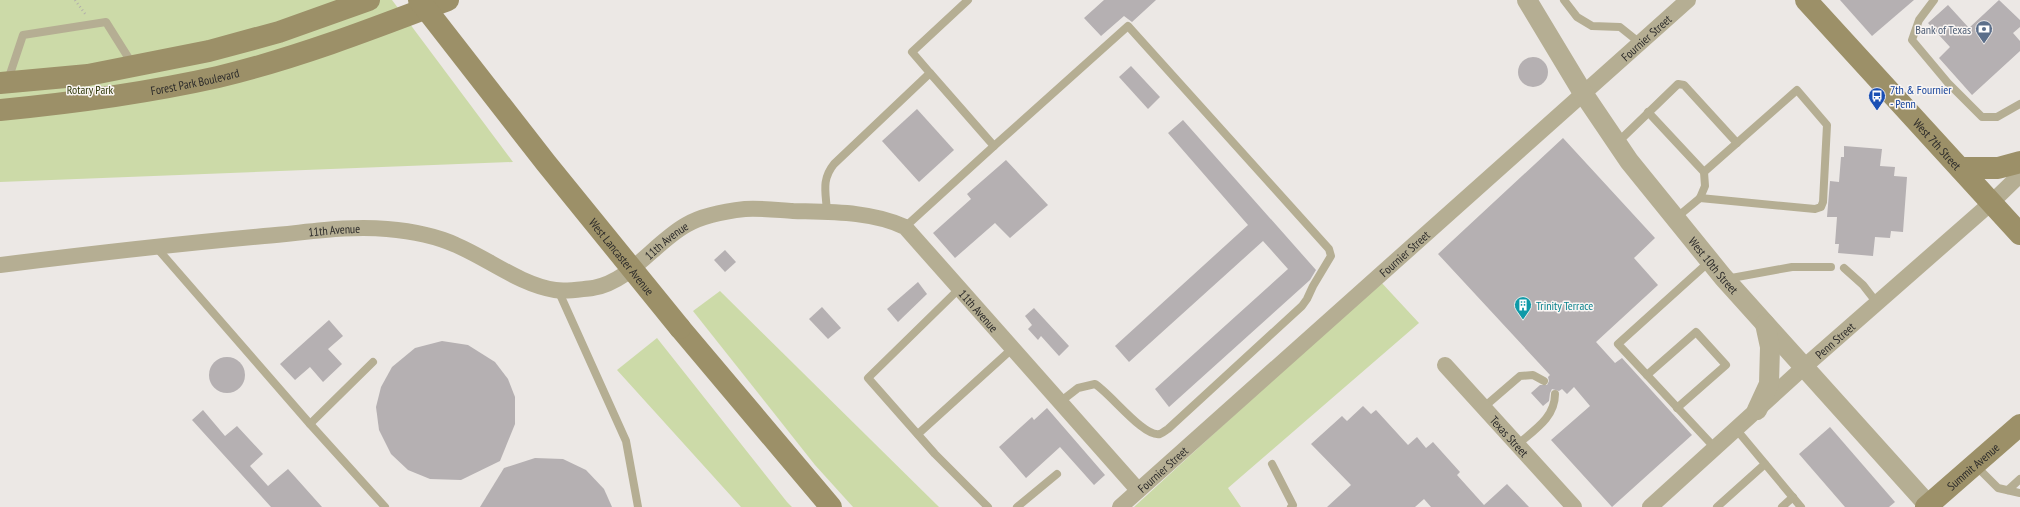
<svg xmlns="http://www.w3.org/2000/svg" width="2020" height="507" viewBox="0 0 2020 507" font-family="'PT Sans Narrow',sans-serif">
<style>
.green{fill:#ccdaa8}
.building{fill:#b5b0b2}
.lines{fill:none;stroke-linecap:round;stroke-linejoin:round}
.path{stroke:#b1aeab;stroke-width:2.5;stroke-dasharray:1 3;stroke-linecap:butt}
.service{stroke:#b5ae93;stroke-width:8}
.minor{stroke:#b5ae93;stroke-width:16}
.tertiary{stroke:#b5ae93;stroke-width:20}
.secondary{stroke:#9c9068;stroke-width:22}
.secondary-bridge{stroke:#9c9068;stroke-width:22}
.labels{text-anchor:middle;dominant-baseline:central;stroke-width:3;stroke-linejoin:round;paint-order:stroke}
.service-label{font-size:12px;fill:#4e5e75;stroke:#f9f5f3;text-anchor:end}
.street-label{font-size:12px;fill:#2c2b2a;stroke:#f9f5f3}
.park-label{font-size:12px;fill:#30390a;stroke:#f9f5f3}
.transit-label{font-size:12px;fill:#164399;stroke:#f9f5f3;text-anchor:start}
.culture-label{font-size:12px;fill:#0d838f;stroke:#f9f5f3;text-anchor:start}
</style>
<rect width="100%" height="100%" fill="#ece8e5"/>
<g class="green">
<polygon points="0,0 392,0 513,162 0,182"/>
<polygon points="1380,281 1419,323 1228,488 1241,507 1134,507"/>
<polygon points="720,291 939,507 853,507 815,465 693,311"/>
<polygon points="657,338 787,502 792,507 741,507 617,370"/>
</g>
<g class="building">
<polygon points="1104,0 1156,0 1132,22 1124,16 1101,36 1084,18"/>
<polygon points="1840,0 1914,0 1872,36"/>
<polygon points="1999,0 2020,20 2020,27 2013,33 2020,41 2020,51 1972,95 1939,58 1950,47 1928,23 1948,5 1969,28"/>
<circle cx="1533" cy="72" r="15"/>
<polygon points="1131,66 1160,97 1148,109 1119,77"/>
<polygon points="917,109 954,150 919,182 882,141"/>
<polygon points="1183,120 1316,270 1310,280 1169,407 1155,389 1288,269 1263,241 1129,362 1115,346 1248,225 1168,133"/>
<polygon points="1563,138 1655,238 1634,258 1658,285 1596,342 1615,363 1622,358 1692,435 1612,507 1551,440 1590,406 1574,387 1567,394 1562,389 1559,391 1552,389 1550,393 1549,401 1543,406 1531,393 1540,385 1547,385 1549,381 1548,377 1550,375 1438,254"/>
<polygon points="1844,146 1882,149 1880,166 1895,167 1894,176 1907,177 1903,232 1891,231 1890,238 1875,237 1873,256 1838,253 1839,244 1835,244 1837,217 1827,217 1830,181 1839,182 1841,157 1844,157"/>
<polygon points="1006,160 1048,205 1010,238 995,223 955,258 933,233 971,199 967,194"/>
<polygon points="725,250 736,262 725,272 714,260"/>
<polygon points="918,282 927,294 898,322 887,309"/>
<polygon points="822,307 841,328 828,339 809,319"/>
<polygon points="1034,308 1069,346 1059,356 1041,336 1038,340 1028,329 1032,325 1025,316"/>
<polygon points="329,320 343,336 328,349 342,364 323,382 310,367 295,380 280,364"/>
<polygon points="442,341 468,345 495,362 508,379 515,397 515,424 500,461 461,480 430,479 408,470 391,454 379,430 376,407 381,387 392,367 415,348"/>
<circle cx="227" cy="375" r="18"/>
<polygon points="1363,406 1371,414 1376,410 1408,445 1417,437 1426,448 1433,442 1460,472 1457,475 1484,505 1507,484 1529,507 1431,507 1424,499 1415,507 1327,507 1351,485 1311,444 1342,416 1347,421"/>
<polygon points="1047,408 1105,475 1094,485 1060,447 1026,478 999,447 1032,417 1034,420"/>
<polygon points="203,410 225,436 237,426 263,454 250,466 268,486 288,469 322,507 271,507 192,420"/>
<polygon points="1830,427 1895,502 1889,507 1845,507 1799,454"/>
<polygon points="535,458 563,459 586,470 604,489 612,507 480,507 504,468"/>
</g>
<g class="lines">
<polyline class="path" points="75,0 86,15"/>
<g class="service">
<polyline points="1564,0 1577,17 1592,26 1620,27 1640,43"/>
<polyline points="1934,0 1919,20 1912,40 1948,83 1982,117 1997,117 2020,104"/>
<polyline points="930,73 912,52 968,0"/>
<polyline points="8,80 23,35 106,22 133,65"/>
<polyline points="1648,112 1704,172 1705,186 1700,198 1676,218"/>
<polyline points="1617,143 1678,84 1684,85 1737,143"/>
<path d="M994 146 1128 26 1329 249 1331 256 1313 286 1307 299 1302 306 1168 429C1166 430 1163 433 1160 434 1144 438 1110 393 1095 384L1078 388 1060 402"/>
<polyline points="1700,198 1815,209 1821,207 1823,202 1827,125 1797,90 1704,172"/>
<path d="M827 212C826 193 821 180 834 164L930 73 994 146 905 227"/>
<polyline points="156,247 310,424 385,507"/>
<polyline points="1710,261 1618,344 1715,448"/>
<polyline points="1844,268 1863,285 1877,303"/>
<polyline points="1726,279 1792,267 1831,267"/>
<polyline points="960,288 868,378 935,454 988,507"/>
<polyline points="558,290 626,441 638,507"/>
<polyline points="1647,375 1696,332 1726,365 1677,408"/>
<polyline points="1484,407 1520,376 1533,375 1544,381"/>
<polyline points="310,424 373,362"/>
<polyline points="1736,429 1801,507"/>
<polyline points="918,434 1013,348"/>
<path d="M1517 445C1534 430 1555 418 1555 394"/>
<polyline points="1272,464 1293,505 1291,507"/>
<polyline points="1975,465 1998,488 2020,493"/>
<polyline points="2008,490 2020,479"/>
<polyline points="1017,507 1057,474"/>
<polyline points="1717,507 1765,464"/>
<polyline points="1782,507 1793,497"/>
</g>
<g class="minor">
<path id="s1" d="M0 265C88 254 176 244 264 236 304 233 347 225 387 229 411 231 434 235 456 245 489 259 519 284 555 290 567 292 581 289 593 288 631 281 654 243 686 225 703 215 726 211 745 209 761 208 777 210 793 211 829 212 872 211 905 227L1138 490"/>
<path id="s2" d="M1445 365 1574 507"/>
<path id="s3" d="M1120 507 1688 0"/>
<path id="s4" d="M1650 507 1804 367 1991 203 2020 175"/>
</g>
<g class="tertiary">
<path id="s5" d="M1527 0 1583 93 1629 161 1723 277 1930 507"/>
<polyline points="1757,410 1769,384 1770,347 1765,324"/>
</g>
<g class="secondary">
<path id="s6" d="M1806 0 2020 234"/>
<polyline points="0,83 88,75 209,51 279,32 369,0"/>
<path id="s7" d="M0 110C73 103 146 93 218 77 297 58 372 29 448 0"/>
<polyline points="1960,168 1998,168 2020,162"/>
<polyline points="680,328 831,507"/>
<path id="s8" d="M1926 507 2020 425"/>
</g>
<path class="secondary-bridge" id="s9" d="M419 0 546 163 680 328"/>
</g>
<defs>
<g id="bank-pin" transform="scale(0.9)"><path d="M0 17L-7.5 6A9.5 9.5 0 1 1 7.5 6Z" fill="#5c6f8a" stroke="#f9f5f3"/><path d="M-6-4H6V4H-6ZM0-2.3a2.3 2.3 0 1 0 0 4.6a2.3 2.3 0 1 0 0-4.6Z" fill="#fff"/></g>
<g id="bus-pin" transform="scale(0.9)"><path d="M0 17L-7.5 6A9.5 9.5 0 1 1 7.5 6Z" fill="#1a4fb4" stroke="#f9f5f3"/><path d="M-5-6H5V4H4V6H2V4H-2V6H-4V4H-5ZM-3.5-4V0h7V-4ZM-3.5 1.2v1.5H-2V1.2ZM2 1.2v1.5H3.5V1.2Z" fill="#fff"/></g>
<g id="building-pin" transform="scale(0.9)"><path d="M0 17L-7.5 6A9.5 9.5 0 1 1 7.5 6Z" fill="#0f9aa8" stroke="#f9f5f3"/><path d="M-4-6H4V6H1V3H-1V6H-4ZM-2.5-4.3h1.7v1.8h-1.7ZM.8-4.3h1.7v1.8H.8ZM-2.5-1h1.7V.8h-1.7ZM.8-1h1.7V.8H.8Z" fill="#fff"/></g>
</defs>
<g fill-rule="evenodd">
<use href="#bank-pin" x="1984" y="29"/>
<use href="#bus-pin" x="1877" y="96"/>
<use href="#building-pin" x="1523" y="305"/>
</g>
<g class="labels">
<g class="service-label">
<text x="1971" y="29">Bank of Texas</text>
</g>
<g class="street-label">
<text stroke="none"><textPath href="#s3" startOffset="705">Fournier Street</textPath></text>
<text stroke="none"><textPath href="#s7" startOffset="197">Forest Park Boulevard</textPath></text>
<text stroke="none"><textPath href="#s6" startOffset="195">West 7th Street</textPath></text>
<text stroke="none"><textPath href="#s1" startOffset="336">11th Avenue</textPath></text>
<text stroke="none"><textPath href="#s1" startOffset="696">11th Avenue</textPath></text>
<text stroke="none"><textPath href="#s3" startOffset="381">Fournier Street</textPath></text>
<text stroke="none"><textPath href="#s9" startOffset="327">West Lancaster Avenue</textPath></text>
<text stroke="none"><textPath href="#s5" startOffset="325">West 10th Street</textPath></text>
<text stroke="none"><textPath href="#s1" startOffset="1056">11th Avenue</textPath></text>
<text stroke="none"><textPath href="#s4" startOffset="249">Penn Street</textPath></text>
<text stroke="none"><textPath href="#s2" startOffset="96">Texas Street</textPath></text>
<text stroke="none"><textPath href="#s8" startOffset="62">Summit Avenue</textPath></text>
<text stroke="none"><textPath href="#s3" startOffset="57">Fournier Street</textPath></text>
</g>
<g class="park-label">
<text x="90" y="89">Rotary Park</text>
</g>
<g class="transit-label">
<text x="1890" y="89">7th &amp; Fournier<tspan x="1890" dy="14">- Penn</tspan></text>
</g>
<g class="culture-label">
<text x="1536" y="305">Trinity Terrace</text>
</g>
</g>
</svg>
